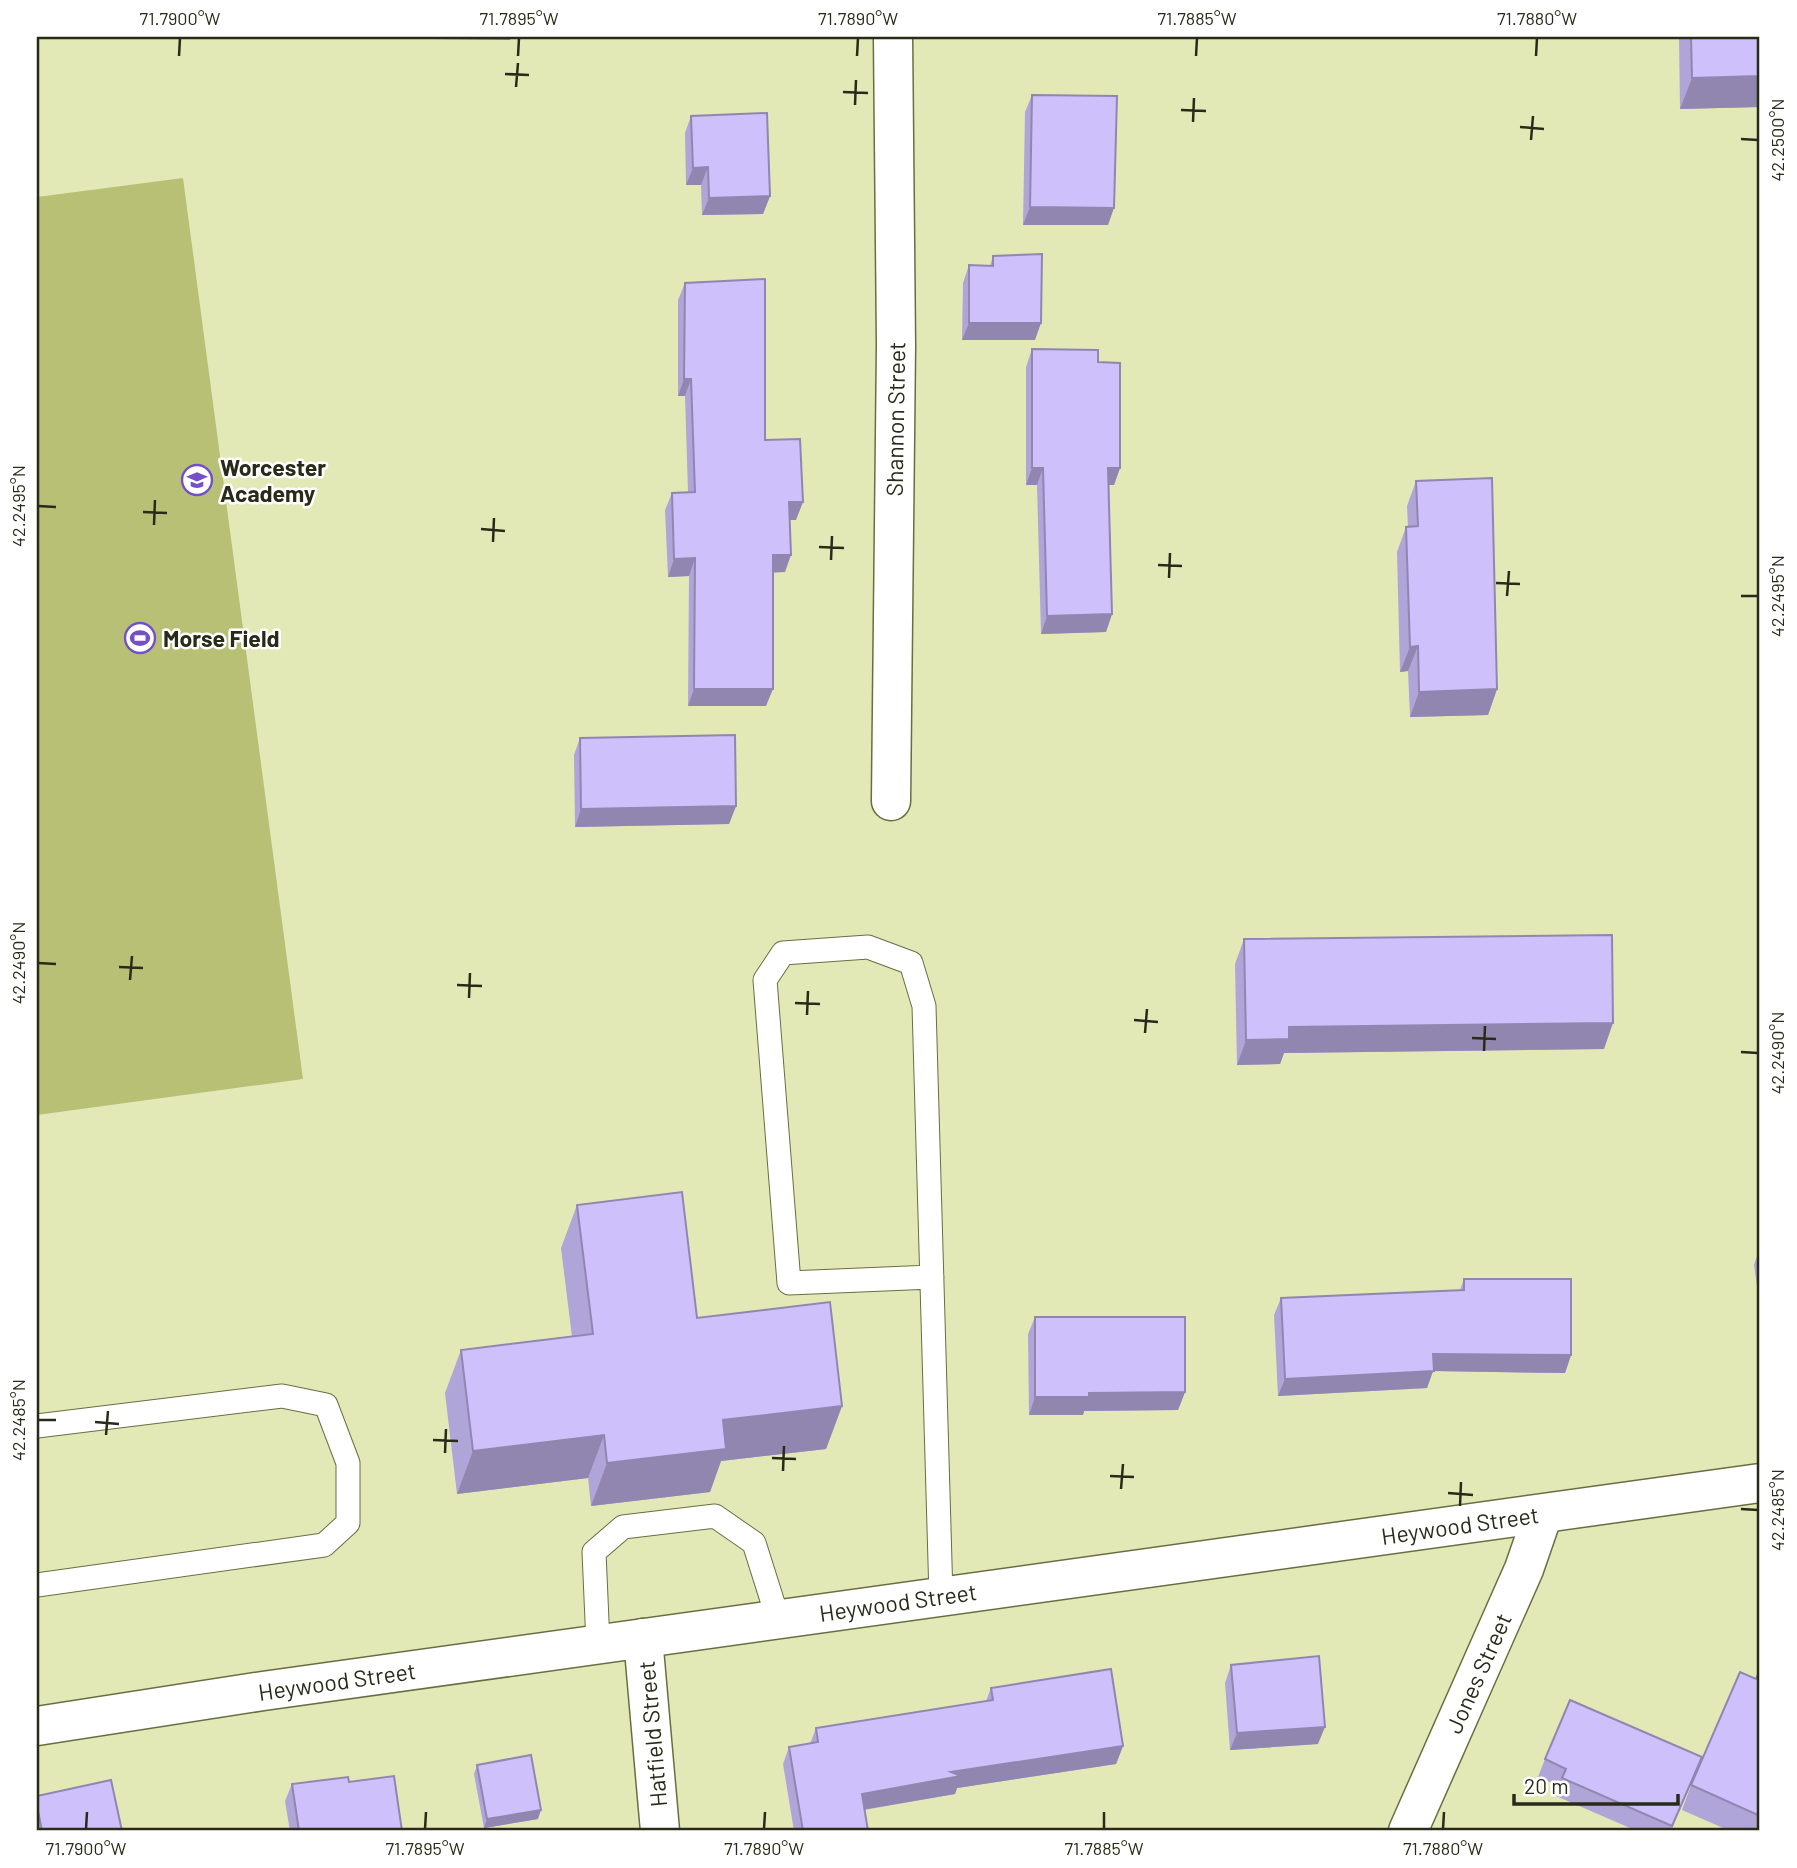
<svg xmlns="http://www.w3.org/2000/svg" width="1797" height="1868" viewBox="0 0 1797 1868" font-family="Barlow,sans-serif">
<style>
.green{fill:#b7c074}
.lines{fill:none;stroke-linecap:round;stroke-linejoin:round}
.lane-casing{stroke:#696e42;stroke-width:25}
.street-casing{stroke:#696e42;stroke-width:41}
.secondary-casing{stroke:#696e42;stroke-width:41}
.lane{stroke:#fff;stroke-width:23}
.street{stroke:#fff;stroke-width:38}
.secondary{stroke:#fff;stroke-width:38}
.wall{fill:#b0a5d8}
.shaded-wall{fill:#9086b0}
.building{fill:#cdc0fb;stroke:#9086b0;stroke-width:2}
.ticks{fill:none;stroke:#282b18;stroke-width:2.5}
.labels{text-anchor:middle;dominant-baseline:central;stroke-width:5;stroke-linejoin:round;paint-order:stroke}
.street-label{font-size:23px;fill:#282b18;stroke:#fff}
.poi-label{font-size:23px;font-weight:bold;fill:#282b18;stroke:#fff;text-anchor:start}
.neatline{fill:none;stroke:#282b18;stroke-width:2.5}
.ticks-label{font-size:18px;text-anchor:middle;fill:#282b18}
</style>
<rect width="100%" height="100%" fill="#e2e9b7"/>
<polygon class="green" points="183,178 303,1079 37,1115 37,197"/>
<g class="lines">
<g class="lane-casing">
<g id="lane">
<polyline points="932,1277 789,1283 765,980 783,953 868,947 911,963 924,1006 941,1597"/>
<polyline points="37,1426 282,1396 326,1405 348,1463 348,1523 324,1545 37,1585"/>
<polyline points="598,1644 594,1552 623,1527 715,1516 754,1543 778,1619"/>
</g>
</g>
<g class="street-casing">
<g id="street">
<polyline points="891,801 896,345 893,37"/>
<polyline points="643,1638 660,1831"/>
<polyline points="1408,1831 1524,1569 1543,1514"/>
</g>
</g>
<g class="secondary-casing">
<polyline id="secondary" points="37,1726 263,1691 1760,1483"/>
</g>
<use href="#lane" class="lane"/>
<use href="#street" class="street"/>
<use href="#secondary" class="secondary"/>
</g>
<g class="wall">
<polygon points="1679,37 1760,37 1760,107 1680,109"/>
<polygon points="1032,95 1108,225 1023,225 1025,112"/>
<polygon points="691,116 770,196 763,214 702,215 701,185 686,185 685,133"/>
<polygon points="993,256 1035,340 962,340 963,283 969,265 990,266"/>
<polygon points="685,283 765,440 796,520 790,520 785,572 773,572 766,706 688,706 689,576 668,577 665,510 672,493 688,492 685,396 678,396 678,300"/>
<polygon points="1032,349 1098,362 1120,468 1114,485 1109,485 1112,614 1106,632 1041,634 1037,485 1026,485 1026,367"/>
<polygon points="1416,481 1497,689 1488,715 1410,717 1408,671 1400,672 1397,552 1406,527 1408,527 1407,506"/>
<polygon points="580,738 736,806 729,824 575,827 574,755"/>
<polygon points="1244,939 1604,1049 1284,1053 1280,1064 1237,1065 1235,964"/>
<polygon points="577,1205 697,1318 842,1406 826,1449 721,1461 710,1492 591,1506 588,1478 457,1494 445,1393 461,1350 572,1337 561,1248"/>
<polygon points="1760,1247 1760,1307 1754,1265"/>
<polygon points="1464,1279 1571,1355 1565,1373 1433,1371 1427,1388 1278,1396 1274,1315 1281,1298 1460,1290"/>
<polygon points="1035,1317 1185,1392 1178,1410 1084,1411 1083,1415 1029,1415 1028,1334"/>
<polygon points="1231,1665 1318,1744 1230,1750 1225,1683"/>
<polygon points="1760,1669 1760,1831 1730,1831 1682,1810 1691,1785 1756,1679"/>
<polygon points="991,1688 1123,1746 1116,1764 957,1788 955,1794 864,1810 868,1831 794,1831 783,1764 789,1747 810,1744 816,1728 986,1701"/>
<polygon points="1545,1759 1695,1775 1671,1831 1637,1831 1556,1796 1559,1786 1538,1777"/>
<polygon points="477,1765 538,1819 484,1828 474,1774"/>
<polygon points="349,1782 402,1831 290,1831 285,1801 292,1784"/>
<polygon points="37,1796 122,1831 37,1831"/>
</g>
<g class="shaded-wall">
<polygon points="279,37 511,37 510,40"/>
<polygon points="1760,76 1760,107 1680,109 1692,78"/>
<polygon points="708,167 701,185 686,185 693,168"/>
<polygon points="770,196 763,214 702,215 709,198"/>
<polygon points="1030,207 1114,208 1108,225 1023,225"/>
<polygon points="969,323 1041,323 1035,340 962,340"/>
<polygon points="684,379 691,379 685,396 678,396"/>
<polygon points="1032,468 1043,468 1037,485 1026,485"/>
<polygon points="1108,468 1120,468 1114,485 1102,485"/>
<polygon points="789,502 803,502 796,520 783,520"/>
<polygon points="773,555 791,555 785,572 766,573"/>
<polygon points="695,558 689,576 668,577 674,559"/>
<polygon points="1112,614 1106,632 1041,634 1047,616"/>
<polygon points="1418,646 1408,671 1400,672 1410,647"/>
<polygon points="694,689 773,689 766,706 688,706"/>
<polygon points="1497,689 1488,715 1410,717 1419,692"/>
<polygon points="736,806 729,824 575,827 581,809"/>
<polygon points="1613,1023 1604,1049 1284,1053 1280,1064 1237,1065 1246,1040 1289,1027"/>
<polygon points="1433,1354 1571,1355 1565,1373 1433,1371 1427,1388 1278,1396 1285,1379"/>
<polygon points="1185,1392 1178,1410 1084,1411 1083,1415 1029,1415 1035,1397 1089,1393"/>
<polygon points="842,1406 826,1449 721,1461 710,1492 591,1506 607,1463 723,1420"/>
<polygon points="604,1435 588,1478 457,1494 473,1451"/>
<polygon points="1325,1727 1318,1744 1230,1750 1237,1733"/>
<polygon points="1123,1746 1116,1764 957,1788 955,1794 855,1811 862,1794 951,1772"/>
<polygon points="541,1810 538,1819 484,1828 487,1819"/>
</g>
<g class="building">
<polygon points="1691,37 1760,37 1760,76 1692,78"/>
<polygon points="1032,95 1117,96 1114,208 1030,207"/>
<polygon points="767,113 770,196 709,198 708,167 693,168 691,116"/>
<polygon points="1042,254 1041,323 969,323 969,265 993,266 993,256"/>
<polygon points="765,279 765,440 800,439 803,502 789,502 791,555 773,555 773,689 694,689 695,558 674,559 672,493 695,492 691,379 684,379 685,283"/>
<polygon points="1032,349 1098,350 1098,362 1120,363 1120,468 1108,468 1112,614 1047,616 1043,468 1032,468"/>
<polygon points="1492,478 1497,689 1419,692 1418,646 1410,647 1406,527 1418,526 1416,481"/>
<polygon points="735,735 736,806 581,809 580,738"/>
<polygon points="1612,935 1613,1023 1289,1027 1289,1039 1246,1040 1244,939"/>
<polygon points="682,1192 697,1318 830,1302 842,1406 723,1420 726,1449 607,1463 604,1435 473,1451 461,1350 593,1334 577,1205"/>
<polygon points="1464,1279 1571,1279 1571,1355 1433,1354 1434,1371 1285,1379 1281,1298 1464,1290"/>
<polygon points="1035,1317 1185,1317 1185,1392 1089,1393 1089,1397 1035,1397"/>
<polygon points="1319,1656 1325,1727 1237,1733 1231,1665"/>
<polygon points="1111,1669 1123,1746 951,1772 961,1776 862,1794 868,1831 803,1831 789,1747 818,1742 816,1728 993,1700 991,1688"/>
<polygon points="1760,1669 1760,1816 1691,1785 1740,1672 1756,1679"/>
<polygon points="1570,1700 1702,1757 1672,1826 1562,1778 1566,1769 1545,1759"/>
<polygon points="531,1755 541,1810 487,1819 477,1765"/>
<polygon points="394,1776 402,1831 299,1831 292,1784 348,1777 349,1782"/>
<polygon points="111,1780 122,1831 42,1831 37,1806 37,1796"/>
</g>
<path class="ticks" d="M179 56 180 38M518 56 519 38M857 56 858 38M1196 56 1197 38M1536 56 1537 38M505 74 529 75M516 87 518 63M843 92 868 93M855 105 856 80M1181 110 1206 111M1193 122 1194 98M1520 127 1544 129M1741 139 1758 140M1531 140 1533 116M38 506 56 507M143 512 167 513M154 525 155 500M481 529 505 531M493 542 494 518M819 547 844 548M831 560 832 536M1158 565 1182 566M1169 578 1170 553M1496 583 1520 584M1507 596 1509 571M1741 596H1758M38 963 56 964M119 967 143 968M130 980 132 956M457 985 482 986M469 998 470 973M795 1003 820 1004M807 1015 808 991M1134 1020 1158 1022M1145 1033 1147 1009M1472 1038 1496 1039M1484 1051 1485 1026M1741 1052 1758 1053M38 1420H56M95 1422 119 1424M106 1435 108 1411M433 1440 458 1441M445 1453 446 1429M772 1458 796 1459M783 1471 784 1446M1110 1476 1134 1477M1121 1489 1123 1464M1448 1493 1473 1495M1460 1506 1461 1482M1741 1509 1758 1510M86 1829 87 1812M425 1829 426 1812M764 1829 765 1812M1104 1829V1812M1443 1829 1444 1812"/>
<defs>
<g id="school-ring" transform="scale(1.575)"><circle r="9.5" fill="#fff" stroke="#754fc8" stroke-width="1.5"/><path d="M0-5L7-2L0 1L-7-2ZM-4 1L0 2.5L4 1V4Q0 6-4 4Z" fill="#754fc8"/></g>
<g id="stadium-ring" transform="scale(1.575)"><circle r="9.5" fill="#fff" stroke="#754fc8" stroke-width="1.5"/><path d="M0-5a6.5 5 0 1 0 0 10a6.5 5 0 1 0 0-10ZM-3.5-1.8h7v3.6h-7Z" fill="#754fc8"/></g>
</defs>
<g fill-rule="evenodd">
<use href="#school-ring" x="197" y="480"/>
<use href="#stadium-ring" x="140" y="638"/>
</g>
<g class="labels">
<g class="street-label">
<text transform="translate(895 419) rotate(-89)">Shannon Street</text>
<text transform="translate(1460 1525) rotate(-8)">Heywood Street</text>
<text transform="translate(898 1602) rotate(-8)">Heywood Street</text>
<text transform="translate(1478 1673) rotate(-66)">Jones Street</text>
<text transform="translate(337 1681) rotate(-8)">Heywood Street</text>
<text transform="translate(652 1734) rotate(-95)">Hatfield Street</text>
</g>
<g class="poi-label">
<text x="220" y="467">Worcester<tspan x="220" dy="26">Academy</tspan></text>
<text x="163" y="638">Morse Field</text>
</g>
</g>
<rect width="1797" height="1868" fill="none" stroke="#ffffff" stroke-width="77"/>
<path d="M1514 1794v10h164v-10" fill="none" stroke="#282b18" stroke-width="3.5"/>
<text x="1524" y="1794" font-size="21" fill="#282b18" stroke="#ffffff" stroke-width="5" paint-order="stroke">20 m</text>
<rect x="38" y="38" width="1720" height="1791" class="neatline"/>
<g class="ticks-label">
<text x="180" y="25">71.7900°W</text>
<text x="519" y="25">71.7895°W</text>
<text x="858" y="25">71.7890°W</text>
<text x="1197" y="25">71.7885°W</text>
<text x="1537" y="25">71.7880°W</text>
<text transform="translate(1778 140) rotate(-90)" y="6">42.2500°N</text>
<text transform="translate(19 506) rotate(-90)" y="6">42.2495°N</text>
<text transform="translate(1778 596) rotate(-90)" y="6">42.2495°N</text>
<text transform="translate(19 963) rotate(-90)" y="6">42.2490°N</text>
<text transform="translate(1778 1053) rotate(-90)" y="6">42.2490°N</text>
<text transform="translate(19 1420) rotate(-90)" y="6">42.2485°N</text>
<text transform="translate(1778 1510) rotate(-90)" y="6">42.2485°N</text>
<text x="86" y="1855">71.7900°W</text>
<text x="425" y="1855">71.7895°W</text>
<text x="764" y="1855">71.7890°W</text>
<text x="1104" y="1855">71.7885°W</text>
<text x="1443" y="1855">71.7880°W</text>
</g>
</svg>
